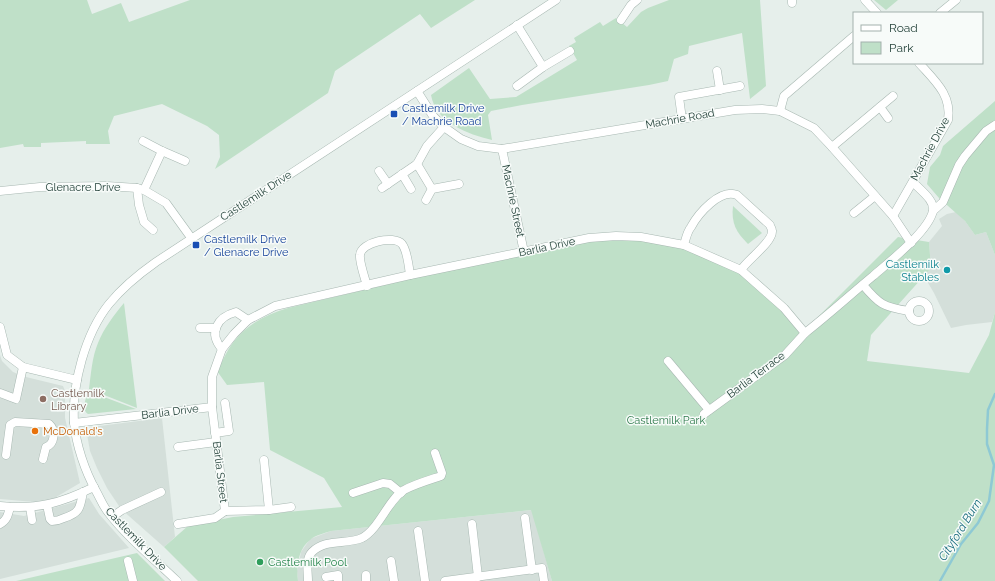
<svg xmlns="http://www.w3.org/2000/svg" width="995" height="581" viewBox="0 0 995 581" font-family="Raleway,sans-serif">
<style>
.built{fill:#d4dfda}
.green{fill:#bfe0c8}
.lines{fill:none;stroke-linecap:round;stroke-linejoin:round}
.stream{stroke:#8ec9d4;stroke-width:2.5}
.minor-casing{stroke:#a8b8b2;stroke-width:9}
.minor{stroke:#fff;stroke-width:8}
.transit-dot{fill:#1a4fb4;stroke:#f7fbf9;stroke-width:1.5}
.culture-dot{fill:#0f9aa8;stroke:#f7fbf9;stroke-width:1.5}
.education-dot{fill:#8d6e63;stroke:#f7fbf9;stroke-width:1.5}
.food-dot{fill:#e8710a;stroke:#f7fbf9;stroke-width:1.5}
.leisure-dot{fill:#2e9e5b;stroke:#f7fbf9;stroke-width:1.5}
.labels{text-anchor:middle;dominant-baseline:central;stroke-width:3;stroke-linejoin:round;paint-order:stroke}
.transit-label{font-size:11px;fill:#164399;stroke:#f7fbf9;text-anchor:start}
.street-label{font-size:11px;fill:#24423a;stroke:#f7fbf9}
.culture-label{font-size:11px;fill:#0d838f;stroke:#f7fbf9;text-anchor:end}
.education-label{font-size:11px;fill:#785e54;stroke:#f7fbf9;text-anchor:start}
.park-label{font-size:11px;fill:#2d7a4b;stroke:#f7fbf9}
.food-label{font-size:11px;fill:#c56008;stroke:#f7fbf9;text-anchor:start}
.leisure-label{font-size:11px;fill:#27864d;stroke:#f7fbf9;text-anchor:start}
.water-label{font-size:12px;font-style:italic;fill:#1c6f80;stroke:#f7fbf9}
</style>
<rect width="100%" height="100%" fill="#e6efeb"/>
<g class="built">
<polygon points="956,212 965,221 975,235 986,232 995,255 995,312 992,322 966,325 951,328 934,293 924,276 931,268 929,242 942,226 939,219 947,214"/>
<polygon points="0,355 2,361 13,372 26,377 63,386 65,391 65,418 80,483 46,503 0,499"/>
<polygon points="162,418 175,537 164,547 121,509 107,488 97,468 90,451 87,434 89,429 92,427"/>
<polygon points="89,498 99,514 129,548 0,579 0,512 24,516"/>
<polygon points="532,510 552,581 298,581 297,571 301,552 310,539 331,531"/>
</g>
<g class="green">
<polygon points="0,0 87,0 92,14 121,3 129,22 190,0 475,0 431,28 420,14 335,71 328,93 215,169 220,157 219,135 207,126 162,104 114,116 108,131 110,144 86,144 86,141 41,143 41,147 24,147 23,144 0,148"/>
<path d="M669 0H760L766 86 750 99 742 33 689 46 688 54 674 59 668 81 649 85 522 105 491 111 488 115 492 140C468 134 436 123 431 95L469 68 490 99 516 97 577 60 569 46 576 42 574 38 600 22 603 26 616 18 627 27 641 12 648 8Z"/>
<polygon points="874,0 898,0 886,10"/>
<polygon points="995,101 995,255 986,232 975,235 965,221 939,198 927,184 930,167 940,155 943,146"/>
<path d="M733 206 762 233 748 244C736 232 731 223 733 206Z"/>
<path d="M617 237 683 247 739 271 806 329 898 237 929 242 931 268 871 335 867 361 969 373 989 335 995 312V581H552L531 510 331 531C325 533 315 535 310 540 298 549 296 567 298 581H198L164 547 188 526 233 517 342 507 324 478 270 450 264 382 227 385 217 371C222 363 226 352 232 344 247 324 265 315 288 308L418 277 592 240Z"/>
<path d="M124 303 137 408 89 389C91 374 92 357 98 343 104 328 114 315 124 303Z"/>
<path d="M88 391 136 409 88 414C81 409 86 399 88 391Z"/>
<polygon points="137,553 165,581 16,581"/>
</g>
<g class="lines">
<polyline class="stream" points="940,581 961,544 978,523 989,501 994,465 987,444 987,429 988,410 995,394"/>
<g class="minor-casing">
<g id="minor">
<polyline points="865,0 877,13"/>
<polyline points="792,3 792,0"/>
<polyline points="940,13 956,0"/>
<polyline points="621,20 631,5 637,0"/>
<polyline points="517,25 543,67"/>
<polyline points="717,71 720,90"/>
<polyline points="517,86 543,67 570,51"/>
<polyline points="417,91 433,116 444,127 461,139 478,146 502,149 735,110 762,109 780,111 814,128 832,147 893,216 911,243"/>
<polyline points="880,107 888,118"/>
<polyline points="780,111 784,96 854,36"/>
<polyline points="682,119 679,97 740,86"/>
<polyline points="143,141 162,151 185,161"/>
<polyline points="832,147 893,96"/>
<polyline points="502,149 524,252"/>
<polyline points="417,164 432,189"/>
<polyline points="379,171 388,184"/>
<polyline points="402,174 411,189"/>
<polyline points="137,188 139,205 144,222 153,230"/>
<polyline points="382,188 417,164 427,146 444,127"/>
<polyline points="144,190 162,151"/>
<polyline points="0,191 40,187 107,186 137,188 144,190 166,203 192,239"/>
<polyline points="426,200 432,189 459,184"/>
<polyline points="933,211 943,202 959,165 965,156 986,131 995,125"/>
<polyline points="854,213 875,196"/>
<path d="M893 216 948 120C952 95 935 81 919 63"/>
<path d="M684 245C686 238 687 232 691 227 698 214 720 188 737 195L770 225C770 227 772 228 772 231 773 242 747 260 741 270"/>
<path d="M863 285C879 304 883 307 909 311"/>
<path d="M367 286C365 278 359 262 360 255 361 242 394 235 402 244 407 250 409 267 410 275"/>
<circle cx="919" cy="311" r="10"/>
<polyline points="0,327 7,355 23,367 77,380"/>
<polyline points="200,328 216,328"/>
<path d="M222 349C208 333 217 317 236 312L248 320"/>
<polyline points="668,361 709,410"/>
<polyline points="0,393 16,399 23,367"/>
<polyline points="212,407 225,511"/>
<polyline points="704,414 785,355 805,333"/>
<path d="M74 423 212 407V377L222 349 234 334 248 320 275 306 410 275 589 238 616 236 641 237 684 245 741 270 784 308 805 333C828 315 850 295 873 276 889 262 928 232 933 211 935 200 920 190 913 182"/>
<polyline points="215,433 229,431 225,403"/>
<polyline points="178,447 216,442"/>
<path d="M6 455 10 425 15 422 49 424C56 430 55 444 46 447L43 459"/>
<polyline points="264,460 269,510"/>
<polyline points="353,493 383,483 390,484 401,493"/>
<path d="M47 505 50 519 52 521C56 521 60 520 64 518 80 513 80 508 83 492"/>
<path d="M0 506C37 510 61 503 94 487"/>
<polyline points="30,507 32,520"/>
<polyline points="225,511 269,510 291,507"/>
<polyline points="112,517 122,510 161,492"/>
<polyline points="525,518 532,570"/>
<path d="M0 524C7 520 8 515 10 507"/>
<polyline points="178,524 215,518 225,511"/>
<polyline points="472,524 478,577"/>
<polyline points="418,531 425,581"/>
<polyline points="128,561 133,581"/>
<polyline points="391,561 394,581"/>
<polyline points="366,575 366,581"/>
<polyline points="326,577 338,575 338,581"/>
<path d="M177 581C154 559 127 537 108 512 103 506 100 498 96 491 85 471 76 445 74 422 72 384 85 334 109 304 122 288 139 274 156 262L556 0"/>
<path d="M308 581C308 572 305 559 312 552 326 538 346 545 362 538 379 529 388 500 404 490 415 484 429 480 441 476L442 473 435 453"/>
<polyline points="445,581 542,568 544,581"/>
</g>
</g>
<use href="#minor" class="minor"/>
</g>
<g class="transit-dot">
<rect x="390" y="110" width="8" height="8" rx="2"/>
<rect x="192" y="241" width="8" height="8" rx="2"/>
</g>
<circle class="culture-dot" cx="947" cy="270" r="4"/>
<circle class="education-dot" cx="43" cy="399" r="4"/>
<circle class="food-dot" cx="35" cy="431" r="4"/>
<circle class="leisure-dot" cx="260" cy="562" r="4"/>
<g class="labels">
<g class="transit-label">
<text x="402" y="108">Castlemilk Drive<tspan x="402" dy="13">/ Machrie Road</tspan></text>
<text x="204" y="239">Castlemilk Drive<tspan x="204" dy="13">/ Glenacre Drive</tspan></text>
</g>
<g class="street-label">
<text transform="translate(680 119) rotate(-10)">Machrie Road</text>
<text transform="translate(930 149) rotate(-62)">Machrie Drive</text>
<text x="83" y="187">Glenacre Drive</text>
<text transform="translate(256 196) rotate(-33)">Castlemilk Drive</text>
<text transform="translate(513 201) rotate(78)">Machrie Street</text>
<text transform="translate(547 247) rotate(-12)">Barlia Drive</text>
<text transform="translate(756 375) rotate(-37)">Barlia Terrace</text>
<text transform="translate(170 412) rotate(-7)">Barlia Drive</text>
<text transform="translate(220 472) rotate(83)">Barlia Street</text>
<text transform="translate(136 539) rotate(46)">Castlemilk Drive</text>
</g>
<g class="culture-label">
<text x="939" y="264">Castlemilk<tspan x="939" dy="13">Stables</tspan></text>
</g>
<g class="education-label">
<text x="51" y="393">Castlemilk<tspan x="51" dy="13">Library</tspan></text>
</g>
<g class="park-label">
<text x="666" y="420">Castlemilk Park</text>
</g>
<g class="food-label">
<text x="43" y="431">McDonald's</text>
</g>
<g class="leisure-label">
<text x="268" y="562">Castlemilk Pool</text>
</g>
<g class="water-label">
<text transform="translate(960 530) rotate(-58)">Cityford Burn</text>
</g>
</g>
<rect x="853" y="12" width="130" height="52" fill="#f7fbf9" stroke="#a3b1ad"/>
<rect x="861" y="25" width="20" height="6" fill="#ffffff" stroke="#a3b1ad"/>
<text x="889" y="32" font-size="12" fill="#24423a">Road</text>
<rect x="861" y="42" width="20" height="12" fill="#bfe0c8" stroke="#a3b1ad"/>
<text x="889" y="52" font-size="12" fill="#24423a">Park</text>
</svg>
